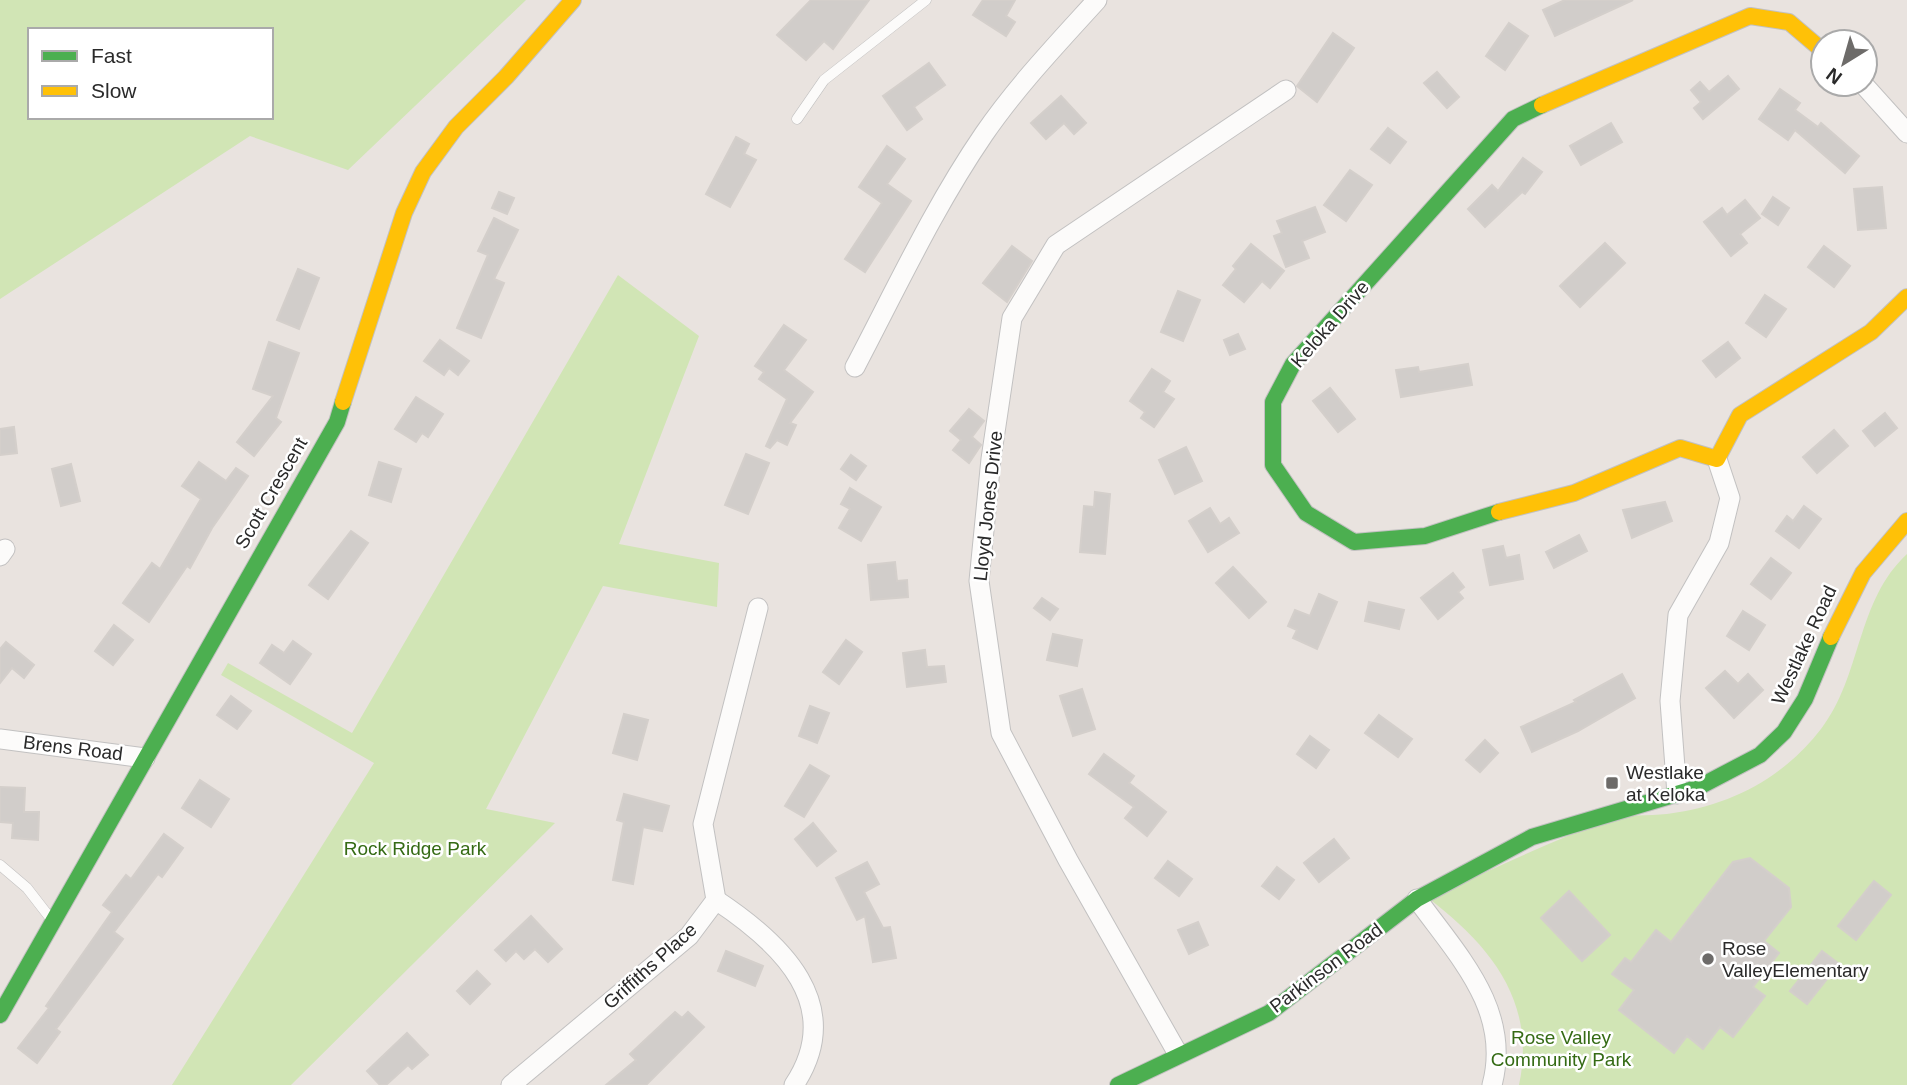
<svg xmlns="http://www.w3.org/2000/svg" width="1907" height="1085" viewBox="0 0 1907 1085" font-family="Helvetica,sans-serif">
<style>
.green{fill:#d1e5b5;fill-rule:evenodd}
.building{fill:#d1cdca;stroke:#d4cfcb;stroke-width:2}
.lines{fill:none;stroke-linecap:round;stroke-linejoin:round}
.lane-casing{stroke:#c2c1c1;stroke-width:11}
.street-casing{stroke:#c2c1c1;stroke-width:21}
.fast-casing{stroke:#c2c1c1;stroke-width:18}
.slow-casing{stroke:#c2c1c1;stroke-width:18}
.lane{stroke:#fcfbfa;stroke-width:10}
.street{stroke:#fcfbfa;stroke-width:19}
.fast{stroke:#4caf50;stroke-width:16}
.slow{stroke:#ffc107;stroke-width:16}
.poi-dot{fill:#6d6b69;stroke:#fff;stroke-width:2.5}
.labels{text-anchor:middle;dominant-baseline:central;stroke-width:5;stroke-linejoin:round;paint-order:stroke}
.street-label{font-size:19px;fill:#2a2a2a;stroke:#fff}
.poi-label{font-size:19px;fill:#2a2a2a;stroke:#fff;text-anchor:start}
.park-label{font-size:19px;fill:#356b15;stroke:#fff}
</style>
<rect width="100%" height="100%" fill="#e9e3df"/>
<g class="green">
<path d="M0 0H526L348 170 250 136 0 299ZM30 30H271V117H30Z"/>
<polygon points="618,275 699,336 619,544 719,563 717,607 603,586 486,809 555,823 291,1085 172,1085 374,763 221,675 228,663 352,733"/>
<path d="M1907 554V1085H1519C1537 1002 1490 945 1428 898 1488 872 1548 842 1609 820 1626 814 1649 816 1667 814 1730 806 1782 779 1821 729 1862 676 1856 601 1907 554Z"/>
</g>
<g class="building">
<polygon points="811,0 869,0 833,49 824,41 806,60 777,35"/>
<polygon points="983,0 1015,0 1006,16 1015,22 1006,36 973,15"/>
<polygon points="1565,0 1633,0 1555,36 1543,10"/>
<polygon points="1509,23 1528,36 1505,70 1486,56"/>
<polygon points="1333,33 1354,48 1317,102 1297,86"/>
<polygon points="929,63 945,85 914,107 922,119 907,130 883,96"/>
<polygon points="1437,72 1459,97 1447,108 1424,83"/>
<polygon points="1728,76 1739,89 1703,119 1694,108 1701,102 1691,90 1700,82 1709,92"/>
<polygon points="1780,89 1800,103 1795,110 1818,127 1821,123 1859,156 1845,173 1795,130 1788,140 1759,119"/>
<polygon points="1061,96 1086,123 1074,134 1064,123 1046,139 1031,123"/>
<polygon points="1611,123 1622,142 1581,165 1570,146"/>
<polygon points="1388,128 1406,142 1390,163 1371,149"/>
<polygon points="736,137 749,144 744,154 756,160 730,207 706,194"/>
<polygon points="887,146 905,159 887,184 911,201 865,272 845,259 882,203 859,187"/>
<polygon points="1523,158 1542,172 1525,194 1522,192 1485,227 1468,209 1492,185 1498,191"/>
<polygon points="1350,170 1372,185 1346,221 1324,205"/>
<polygon points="1882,187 1886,228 1858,230 1854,189"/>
<polygon points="499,192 514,198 507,214 492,208"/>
<polygon points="1773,197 1789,208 1778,225 1762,214"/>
<polygon points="1745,200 1760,218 1740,234 1747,243 1731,256 1704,222 1722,208 1727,215"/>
<polygon points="1315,207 1325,232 1302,241 1309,258 1286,267 1274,236 1282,233 1277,221"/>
<polygon points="494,218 518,230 494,279 504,283 481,338 457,328 488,255 478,251"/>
<polygon points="1605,243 1625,263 1580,307 1560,286"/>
<polygon points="1251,244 1284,271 1270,288 1262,281 1244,302 1223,285 1236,269 1233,266"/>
<polygon points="1012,246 1032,261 1007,302 983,283"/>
<polygon points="1824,246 1850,266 1834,287 1808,267"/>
<polygon points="298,269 319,278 299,329 277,320"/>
<polygon points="1178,291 1200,300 1183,341 1161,332"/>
<polygon points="1765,295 1786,309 1766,337 1746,323"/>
<polygon points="784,325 806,340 784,370 813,392 790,423 796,425 787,445 777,440 770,448 766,446 787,399 759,379 764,372 755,366"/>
<polygon points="1238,334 1245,349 1230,355 1224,340"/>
<polygon points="440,340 469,361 458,375 449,368 444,375 424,361"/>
<polygon points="269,342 299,353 276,418 281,422 254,456 237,442 273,396 253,389"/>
<polygon points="1728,342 1740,358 1716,377 1703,361"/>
<polygon points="1468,364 1472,385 1401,397 1396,370 1418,367 1419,372"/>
<polygon points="1152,369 1170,381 1163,392 1174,399 1154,427 1141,418 1145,412 1130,401"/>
<polygon points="1330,388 1355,419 1338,432 1313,401"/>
<polygon points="416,397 443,414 428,437 422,433 416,442 395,429"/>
<polygon points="969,409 984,421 972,437 981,445 969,463 953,450 961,440 950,431"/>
<polygon points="1885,413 1897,428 1875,446 1863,431"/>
<polygon points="14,427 17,453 0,455 0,429"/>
<polygon points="1834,430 1848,446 1817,473 1803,457"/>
<polygon points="1186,447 1202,481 1175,494 1159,460"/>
<polygon points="746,454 769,463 748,514 725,505"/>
<polygon points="851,455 866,466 856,480 841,469"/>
<polygon points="199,462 226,481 236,468 248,476 212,528 190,568 187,566 149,622 123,603 152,563 160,569 201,499 182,486"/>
<polygon points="379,462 401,469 391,502 369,495"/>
<polygon points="71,464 80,501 61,506 52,469"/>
<polygon points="850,488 881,507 861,541 839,528 850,509 841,504"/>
<polygon points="1095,492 1110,494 1105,554 1080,552 1084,506 1094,507"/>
<polygon points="1665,502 1672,521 1632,538 1623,510"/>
<polygon points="1804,506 1821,519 1799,548 1776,531 1787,516 1793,521"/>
<polygon points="1210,508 1220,524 1229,518 1239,533 1208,552 1189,521"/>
<polygon points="351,531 368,543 328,599 309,585"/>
<polygon points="1579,535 1587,551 1554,568 1546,552"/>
<polygon points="1503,546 1506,558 1519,555 1523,579 1490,585 1483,550"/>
<polygon points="1771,558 1791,573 1771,599 1751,584"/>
<polygon points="895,562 897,581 907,580 908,597 871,600 868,565"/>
<polygon points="1233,567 1266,602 1249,618 1216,583"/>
<polygon points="1453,573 1464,587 1458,592 1463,598 1438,619 1421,598"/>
<polygon points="1319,594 1337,602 1317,649 1293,638 1297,630 1288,626 1295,610 1310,616"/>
<polygon points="1042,598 1058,609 1050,620 1034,608"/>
<polygon points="1369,602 1404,610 1399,629 1365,621"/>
<polygon points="1743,611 1765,625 1749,650 1727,636"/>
<polygon points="114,625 133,640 113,665 95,651"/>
<polygon points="1053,634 1082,640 1077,666 1047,660"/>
<polygon points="846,640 862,652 839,684 823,672"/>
<polygon points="293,641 311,654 290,684 260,663 272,645 284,653"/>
<polygon points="6,642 34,665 24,678 12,668 0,683 0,649"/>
<polygon points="925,650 927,667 944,666 946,682 907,687 903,653"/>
<polygon points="1725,671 1738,684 1748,674 1763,690 1734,718 1706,688"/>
<polygon points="1622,674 1635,698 1578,731 1532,752 1521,727 1576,702 1574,700"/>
<polygon points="1082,689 1095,729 1073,736 1060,696"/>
<polygon points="231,696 251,711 237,729 217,715"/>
<polygon points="810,706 829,713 817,743 799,736"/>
<polygon points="624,714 648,720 637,760 613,753"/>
<polygon points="1379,715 1412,739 1398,757 1365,733"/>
<polygon points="1310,736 1329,750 1316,768 1297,754"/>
<polygon points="1485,740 1498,753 1480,772 1466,760"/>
<polygon points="1104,754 1134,776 1129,783 1166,812 1147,836 1125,818 1134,807 1089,774"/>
<polygon points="810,765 829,776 804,817 785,806"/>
<polygon points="200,780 229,799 211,827 182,808"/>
<polygon points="0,787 25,788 24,812 39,812 38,840 12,838 13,823 0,822"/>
<polygon points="624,794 669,806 662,831 643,827 633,884 613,880 624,822 617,820"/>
<polygon points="813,823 836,851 817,866 795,839"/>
<polygon points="164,834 183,848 162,877 158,874 114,932 123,939 56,1029 60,1032 37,1063 18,1048 49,1008 46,1006 112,912 103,905 126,875 131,879"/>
<polygon points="1334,839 1349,858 1319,882 1304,863"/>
<polygon points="1750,858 1789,888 1791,907 1764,941 1779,953 1753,987 1765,996 1733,1037 1720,1027 1703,1049 1687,1036 1674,1053 1619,1010 1634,990 1612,974 1625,958 1631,962 1656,930 1671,942 1733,862"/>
<polygon points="1168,861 1192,879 1179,896 1155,878"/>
<polygon points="867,862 879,884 864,892 883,928 890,927 896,958 873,962 865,916 857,920 836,878"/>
<polygon points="1277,867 1294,880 1279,899 1262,886"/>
<polygon points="1874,881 1891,895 1856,940 1838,926"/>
<polygon points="1569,891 1610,935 1582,961 1541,918"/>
<polygon points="531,916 562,949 548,962 535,949 524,959 516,951 506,961 495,950"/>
<polygon points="1198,922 1208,945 1189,954 1178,930"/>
<polygon points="726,951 763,966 755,986 718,971"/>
<polygon points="1822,951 1839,964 1807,1004 1790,991"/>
<polygon points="477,971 490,984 470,1004 457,991"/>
<polygon points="675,1012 682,1018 688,1012 704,1027 646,1085 606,1085 636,1060 630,1054"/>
<polygon points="407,1033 428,1055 412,1069 408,1065 386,1085 380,1085 367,1071"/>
</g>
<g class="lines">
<g class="lane-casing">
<g id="lane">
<polyline points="797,119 824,80 926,0"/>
<polyline points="0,865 27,888 51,919"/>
</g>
</g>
<g class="street-casing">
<g id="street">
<polyline points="1863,84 1907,133"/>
<path d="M855 367C896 289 934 207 984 134 1017 86 1058 43 1097 0"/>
<polyline points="0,556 5,549"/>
<polyline points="0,739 145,758"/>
<polyline points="1677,794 1670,701 1678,615 1719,543 1730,498 1717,459"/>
<path d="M1417 899C1458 956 1512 1010 1492 1085"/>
<path d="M716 900C781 943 847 1005 794 1085"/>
<polyline points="1178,1054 1068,860 1001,733 979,581 991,459 1012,318 1056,245 1286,90"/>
<polyline points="511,1085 689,936 716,900 703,824 758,608"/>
</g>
</g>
<g class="fast-casing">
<g id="fast">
<polyline points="1499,512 1425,536 1354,542 1306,513 1273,465 1273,402 1293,364 1513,119 1542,105"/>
<polyline points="0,1015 337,422 343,402"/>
<polyline points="1118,1085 1269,1013 1417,899 1532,837 1697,788 1760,755 1784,732 1805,699 1831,637"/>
</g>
</g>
<g class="slow-casing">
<g id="slow">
<polyline points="1542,105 1750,16 1789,22 1823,51"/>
<polyline points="343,402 404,213 423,172 456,127 506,77 573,0"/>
<polyline points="1499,512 1574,493 1680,448 1717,459 1740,415 1871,332 1907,297"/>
<polyline points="1831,637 1863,573 1907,521"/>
</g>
</g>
<use href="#lane" class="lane"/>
<use href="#street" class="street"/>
<use href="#fast" class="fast"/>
<use href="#slow" class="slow"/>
</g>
<g class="poi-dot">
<rect x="1605" y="776" width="14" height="14" rx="3.5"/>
<circle cx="1708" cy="959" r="7"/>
</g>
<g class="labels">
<g class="street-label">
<text transform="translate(1330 324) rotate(-49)">Keloka Drive</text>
<text transform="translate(271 493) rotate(-60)">Scott Crescent</text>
<text transform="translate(988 506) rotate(-84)">Lloyd Jones Drive</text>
<text transform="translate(1804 645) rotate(-65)">Westlake Road</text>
<text transform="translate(73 748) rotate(7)">Brens Road</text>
<text transform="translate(650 966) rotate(-42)">Griffiths Place</text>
<text transform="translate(1326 968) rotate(-37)">Parkinson Road</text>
</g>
<g class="poi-label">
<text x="1626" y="772">Westlake<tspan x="1626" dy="22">at Keloka</tspan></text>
<text x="1722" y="948">Rose<tspan x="1722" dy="22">ValleyElementary</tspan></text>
</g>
<g class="park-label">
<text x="415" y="848">Rock Ridge Park</text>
<text x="1561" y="1037">Rose Valley<tspan x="1561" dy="22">Community Park</tspan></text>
</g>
</g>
<rect x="28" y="28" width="245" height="91" fill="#ffffff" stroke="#aaaaaa" stroke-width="2"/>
<rect x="42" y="51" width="35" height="10" fill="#4caf50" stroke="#aaaaaa" stroke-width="2"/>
<text x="91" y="63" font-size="21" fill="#2a2a2a">Fast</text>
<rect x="42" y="86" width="35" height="10" fill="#ffc107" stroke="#aaaaaa" stroke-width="2"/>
<text x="91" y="98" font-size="21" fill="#2a2a2a">Slow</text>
<g transform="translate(1844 63) rotate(217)"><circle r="33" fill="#ffffff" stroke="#aaaaaa" stroke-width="2"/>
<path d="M0-5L12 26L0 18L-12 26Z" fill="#6d6b69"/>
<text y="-10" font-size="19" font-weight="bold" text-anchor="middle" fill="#2a2a2a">N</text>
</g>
</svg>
